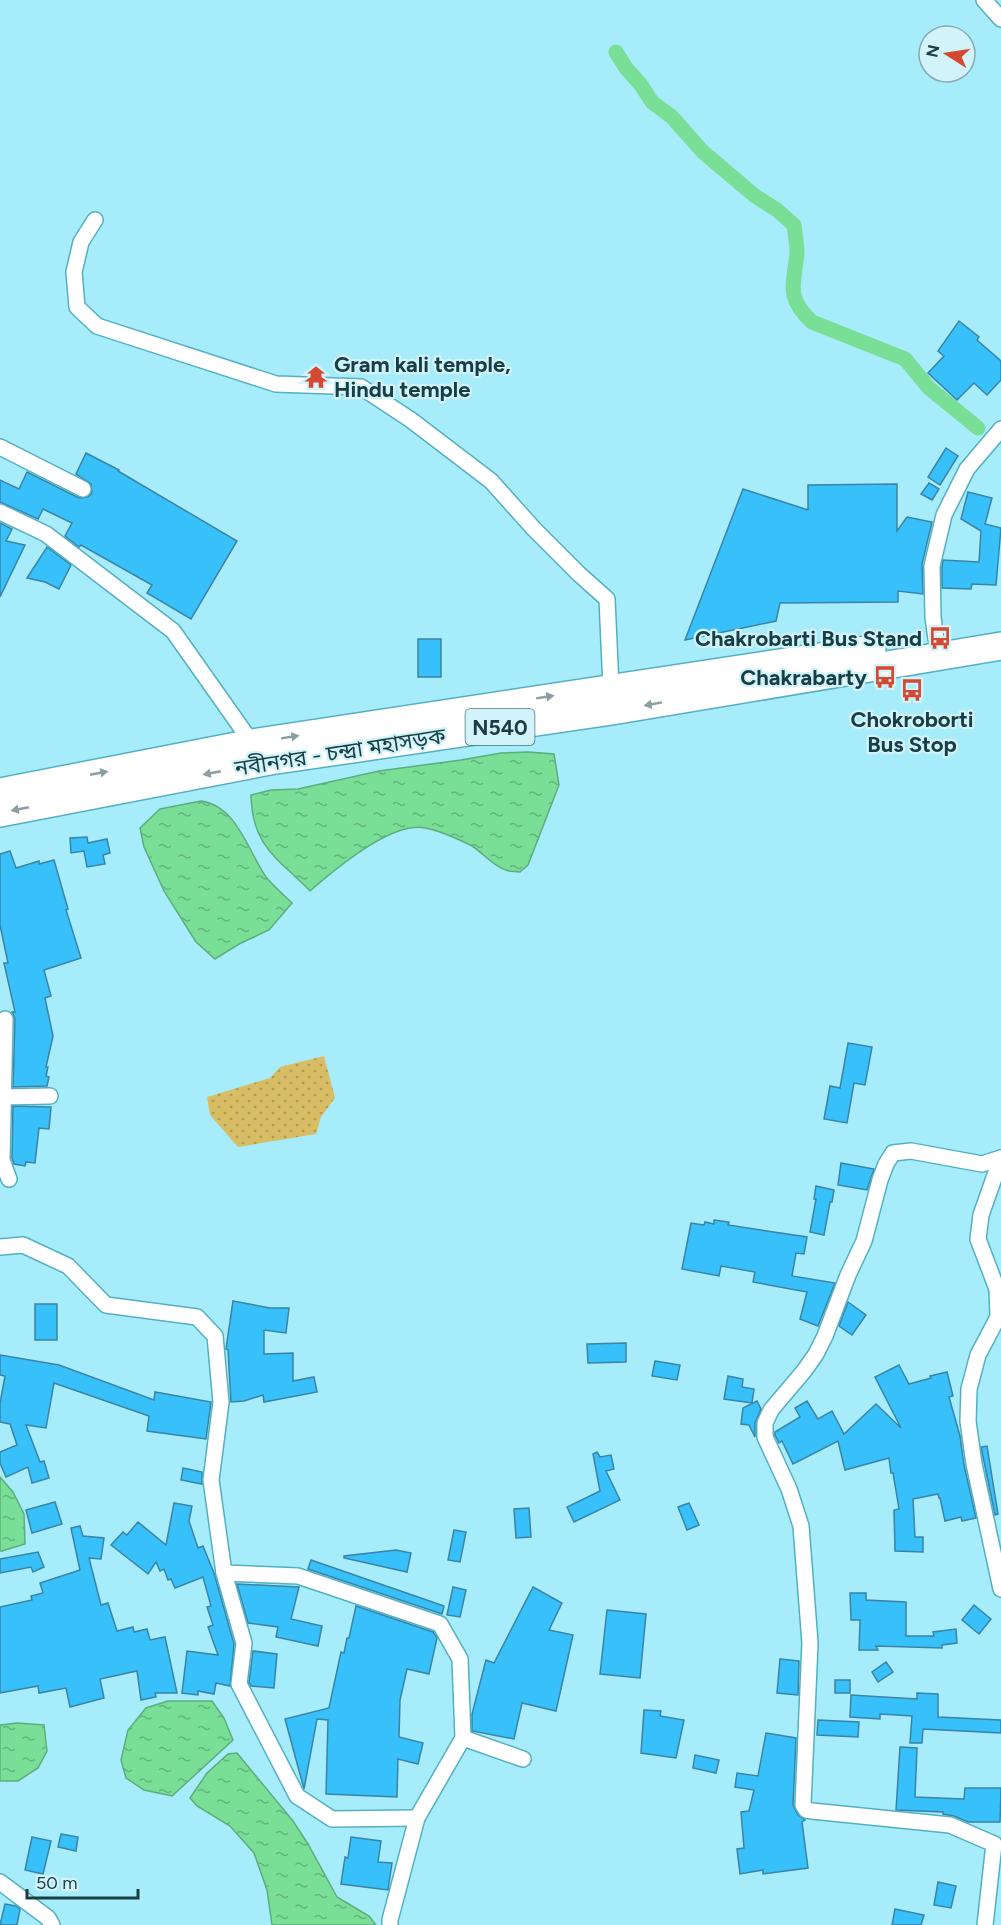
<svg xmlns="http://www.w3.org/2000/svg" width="1001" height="1925" viewBox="0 0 1001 1925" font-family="Figtree,'Noto Sans Bengali',sans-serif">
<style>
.green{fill:url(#green-dots)}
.water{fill:url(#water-ripples);stroke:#5cae7e;stroke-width:1.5}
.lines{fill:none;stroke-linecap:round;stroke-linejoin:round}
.canal{stroke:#79de96;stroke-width:15}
.building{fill:#37c0f9;stroke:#3a84a7;stroke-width:1.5}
.street-casing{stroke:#54b0c1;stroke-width:18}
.highway-casing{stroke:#54b0c1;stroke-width:30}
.street{stroke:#fff;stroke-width:15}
.highway{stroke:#fff;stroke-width:27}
.oneway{fill:#8b9ea2}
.labels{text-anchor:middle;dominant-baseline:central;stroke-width:4.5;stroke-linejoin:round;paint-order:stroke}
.shield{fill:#d1f3f9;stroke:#4f747b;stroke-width:1.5}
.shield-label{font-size:21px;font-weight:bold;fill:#173e45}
.poi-label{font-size:22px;font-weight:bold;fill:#173e45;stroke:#d1f3f9;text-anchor:end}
.street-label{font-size:22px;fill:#173e45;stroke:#d1f3f9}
</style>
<defs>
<pattern id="green-dots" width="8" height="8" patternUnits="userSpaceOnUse" patternTransform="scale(1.5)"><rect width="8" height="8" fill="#d9bd65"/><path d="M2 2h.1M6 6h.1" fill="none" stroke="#af9b55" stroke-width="1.8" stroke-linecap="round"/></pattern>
<pattern id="water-ripples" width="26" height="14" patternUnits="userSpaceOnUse" patternTransform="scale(1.5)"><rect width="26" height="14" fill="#79de96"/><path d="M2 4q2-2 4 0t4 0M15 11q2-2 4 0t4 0" fill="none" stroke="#62b57c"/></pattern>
</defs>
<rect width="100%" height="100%" fill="#a6ecfa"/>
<polygon class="green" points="324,1056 335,1098 321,1117 316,1134 238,1147 210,1115 207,1097 270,1078 280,1067"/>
<g class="water">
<path d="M528 752 554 754 559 785 528 865 520 872C515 871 510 872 506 870 494 867 483 853 472 846 458 839 441 831 425 828 392 821 334 870 310 891 278 858 252 847 251 795L271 790 298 789 379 771 461 760 501 753Z"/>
<path d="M201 801C237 806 248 851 266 877 273 886 284 895 292 903L269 930 239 944 215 959 196 942 164 891 144 847 140 828 160 809Z"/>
<polygon points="0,1477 13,1492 24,1514 25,1544 2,1551 0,1551"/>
<polygon points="168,1701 212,1701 224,1718 233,1740 172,1796 144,1790 126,1778 121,1760 128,1730 146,1708"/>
<polygon points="17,1723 44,1725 47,1751 38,1768 18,1781 0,1781 0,1725"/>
<polygon points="237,1753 293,1821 308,1844 337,1897 369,1916 376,1925 272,1925 267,1890 254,1853 230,1826 197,1806 190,1798 207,1773 228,1754"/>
</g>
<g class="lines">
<path class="canal" d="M616 52 626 68 641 85 652 102 672 117 703 152 755 196 777 210 794 225C795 234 797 244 797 253 794 285 785 297 812 322L905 359 929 388 978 428"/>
</g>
<g class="building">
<polygon points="959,321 979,337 977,340 1001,361 1001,380 987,395 974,383 957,400 928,373 944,356 938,351"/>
<polygon points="946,448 958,456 940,485 928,477"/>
<polygon points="86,453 119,470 118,471 237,541 191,619 147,593 152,585 81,545 79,547 65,536 72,523 43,509 38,519 0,502 0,480 19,489 27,472 79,498 88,497 92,493 91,484 76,474"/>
<polygon points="929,483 939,489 932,500 921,494"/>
<polygon points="897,484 897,531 907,517 932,522 922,564 923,594 898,591 898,602 780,603 776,621 685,640 743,489 808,510 808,485"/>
<polygon points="968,492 992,498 985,524 1001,528 996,585 972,584 971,589 942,588 942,567 943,560 979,562 981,531 961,519"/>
<polygon points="0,523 12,529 6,541 25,545 0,597"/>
<polygon points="47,547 71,565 59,589 45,582 27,578"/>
<rect x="418" y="639" width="23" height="38"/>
<polygon points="87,837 88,843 107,839 110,853 103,855 105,864 87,867 84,851 71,853 70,838"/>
<polygon points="10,851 16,868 39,861 39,864 54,860 68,909 66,910 81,958 44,970 51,996 45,998 53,1036 46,1067 48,1067 46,1076 49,1077 47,1086 13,1087 15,1019 12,1012 15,1012 4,963 8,963 0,925 0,854"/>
<polygon points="848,1043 872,1047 865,1085 854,1083 847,1123 824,1119 830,1086 840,1088"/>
<polygon points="13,1106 51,1107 49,1129 39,1128 35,1163 26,1162 25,1166 14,1164 12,1158"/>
<polygon points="841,1163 874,1169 867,1190 838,1185"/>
<polygon points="816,1186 834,1190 832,1202 830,1202 824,1235 810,1232 816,1199 814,1199"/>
<polygon points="714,1220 729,1222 728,1225 807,1237 804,1254 796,1253 792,1276 835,1283 818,1326 800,1319 807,1292 753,1282 755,1272 721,1266 719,1276 682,1269 691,1223 704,1225 705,1222 714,1224"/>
<polygon points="233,1301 270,1308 289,1308 286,1333 264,1330 264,1354 293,1353 293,1381 314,1377 317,1392 264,1402 263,1395 244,1401 231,1402 228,1350 226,1349"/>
<polygon points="848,1302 866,1315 852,1335 839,1326"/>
<rect x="35" y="1304" width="22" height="36"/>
<polygon points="626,1343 626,1362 588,1363 587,1344"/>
<polygon points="0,1355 59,1365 154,1400 155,1392 211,1402 206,1439 147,1431 149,1416 54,1383 46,1428 26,1425 40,1462 44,1461 49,1478 32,1483 28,1467 6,1477 0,1463 0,1452 17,1445 10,1424 0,1422 0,1403 5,1376 0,1375"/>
<polygon points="655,1361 680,1365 677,1380 652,1376"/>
<polygon points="899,1365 909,1384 931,1378 930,1376 947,1372 953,1396 949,1397 960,1436 964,1465 976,1518 962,1521 961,1517 945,1521 940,1498 939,1498 938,1494 913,1499 915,1537 923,1537 923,1552 895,1551 894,1510 899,1509 893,1473 891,1473 889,1458 845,1470 838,1441 793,1464 782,1441 779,1443 775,1435 775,1432 800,1417 795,1408 807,1401 818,1419 832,1411 844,1434 876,1404 901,1428 875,1377"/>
<polygon points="728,1376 743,1379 742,1387 754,1389 752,1403 724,1399"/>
<polygon points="757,1401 761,1409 755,1423 755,1437 749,1425 741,1424 743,1408"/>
<polygon points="987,1446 998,1514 995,1515 981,1447"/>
<polygon points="597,1452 600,1457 611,1455 614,1469 606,1471 620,1500 574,1522 567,1507 600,1491 593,1454"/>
<polygon points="183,1468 202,1472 202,1484 181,1480"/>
<polygon points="55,1502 62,1524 32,1533 26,1510"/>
<polygon points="174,1503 192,1506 189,1521 198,1548 203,1546 214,1573 234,1644 230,1686 216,1683 214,1694 198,1691 198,1695 182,1693 187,1651 218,1655 208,1627 213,1625 207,1607 211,1606 203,1577 175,1588 171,1579 168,1580 164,1569 160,1571 156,1562 148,1574 111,1545 123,1532 127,1535 138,1522 166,1545"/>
<polygon points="689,1503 699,1525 687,1530 678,1507"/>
<polygon points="529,1508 531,1537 516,1538 514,1509"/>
<polygon points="80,1526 83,1536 104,1538 101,1559 89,1558 101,1605 108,1603 117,1631 133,1627 134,1632 147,1629 150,1640 165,1637 177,1693 155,1693 156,1697 141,1700 137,1671 100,1679 104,1698 70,1707 66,1688 39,1693 38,1686 0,1693 0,1607 32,1600 31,1596 43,1593 40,1583 80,1570 71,1528"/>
<polygon points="454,1530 466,1532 460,1562 448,1560"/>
<polygon points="396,1550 411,1553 407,1572 344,1558 344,1556"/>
<polygon points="38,1552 44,1567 33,1572 31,1567 0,1573 0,1559"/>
<polygon points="311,1560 444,1606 442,1614 308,1569"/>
<polygon points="237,1584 299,1587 291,1619 322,1626 318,1646 276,1637 278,1627 248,1623"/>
<polygon points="453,1587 466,1590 460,1617 447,1615"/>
<polygon points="533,1587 562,1603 549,1630 573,1635 556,1711 522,1703 514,1739 472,1731 472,1714 486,1660 494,1663"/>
<polygon points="850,1593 866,1593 866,1600 906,1602 906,1636 934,1636 933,1632 956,1629 957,1643 942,1645 942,1648 876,1646 878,1650 859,1650 860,1620 851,1620"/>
<polygon points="974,1605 991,1619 979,1634 962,1620"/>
<polygon points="356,1606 433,1632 437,1638 429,1674 407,1669 400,1700 399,1737 423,1743 418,1764 398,1759 397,1797 326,1794 328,1720 317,1719 304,1789 285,1719 329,1708 341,1652 344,1653 347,1638 349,1638"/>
<polygon points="607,1610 646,1614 640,1678 600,1674"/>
<polygon points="253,1651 277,1654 274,1688 251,1686 249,1682"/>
<polygon points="780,1659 799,1661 798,1695 777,1693"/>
<polygon points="886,1662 893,1672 878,1682 872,1672"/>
<rect x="835" y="1680" width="15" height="13"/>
<polygon points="917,1693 938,1694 938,1717 1001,1720 1001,1733 923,1729 922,1743 910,1743 912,1716 880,1714 880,1719 850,1717 851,1695 917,1699"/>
<polygon points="644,1710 661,1711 660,1716 684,1720 676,1758 641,1753"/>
<polygon points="818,1720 859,1722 858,1737 817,1735"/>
<polygon points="766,1733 796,1738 793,1805 798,1815 805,1820 802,1822 808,1868 763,1874 763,1870 740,1874 737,1849 744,1848 741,1812 749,1811 754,1790 735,1787 737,1773 758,1776"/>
<polygon points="900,1747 917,1748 915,1797 964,1799 965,1788 1001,1788 1000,1822 968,1822 954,1816 943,1814 943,1812 896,1810"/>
<polygon points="695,1755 719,1760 716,1773 693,1768"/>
<polygon points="61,1834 78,1837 76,1851 58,1847"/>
<polygon points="32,1837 51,1841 43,1874 25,1870"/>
<polygon points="351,1837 381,1841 378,1862 392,1863 388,1890 341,1884 345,1857 348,1858"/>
<polygon points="938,1882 956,1886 951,1908 934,1905"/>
<polygon points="5,1904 16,1906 20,1909 17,1925 0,1925"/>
<polygon points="895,1909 924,1915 921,1925 892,1925"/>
</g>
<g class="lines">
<g class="street-casing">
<g id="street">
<polyline points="984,0 1001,19"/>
<polyline points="95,220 81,242 74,272 77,307 97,326 276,384 361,387 411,420 491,481 534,529 579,574 607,599 611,687"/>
<polyline points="0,447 83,489"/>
<polyline points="0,512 46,534 173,631 252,743"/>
<polyline points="936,639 933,617 932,566 944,515 967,469 1001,429"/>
<polyline points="5,1019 2,1160 9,1179"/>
<polyline points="0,1097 50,1096"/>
<polyline points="1001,1158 981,1215 978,1239 997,1289 998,1317 978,1355 969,1389 968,1421 974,1464 1001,1589"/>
<polyline points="0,1247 23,1245 68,1266 106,1305 197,1317 215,1336 221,1402 211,1480 224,1573 298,1576 440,1624 460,1659 463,1738 523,1759"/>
<polyline points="224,1573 244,1643 239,1684 297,1796 332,1819 417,1818"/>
<polyline points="0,1882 48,1918 52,1925"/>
<polyline points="390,1925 390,1920 417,1818 463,1738"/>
<polyline points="985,1925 994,1844 950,1825 812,1811 806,1810 803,1805 810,1643 801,1526 789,1489 765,1437 765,1423 771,1410 804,1371 816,1354 825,1336 848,1275 864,1241 880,1180 886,1164 893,1153 911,1151 982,1164 1001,1158"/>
</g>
</g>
<g class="highway-casing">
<g id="highway">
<polyline points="0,792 252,743 872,649"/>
<polyline points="0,813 270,761 612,711 1001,646"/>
</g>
</g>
<use href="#street" class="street"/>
<use href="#highway" class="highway"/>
</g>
<defs><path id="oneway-solid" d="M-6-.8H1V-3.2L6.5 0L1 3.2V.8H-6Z" transform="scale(1.5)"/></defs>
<g class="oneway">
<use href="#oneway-solid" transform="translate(545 697) rotate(-9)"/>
<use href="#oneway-solid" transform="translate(653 704) rotate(170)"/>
<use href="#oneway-solid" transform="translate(290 737) rotate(-9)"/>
<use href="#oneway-solid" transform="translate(99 773) rotate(-11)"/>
<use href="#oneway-solid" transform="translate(212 773) rotate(169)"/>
<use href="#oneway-solid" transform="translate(20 809) rotate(169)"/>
</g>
<defs>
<g id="temple-bare" transform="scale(1.8)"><path d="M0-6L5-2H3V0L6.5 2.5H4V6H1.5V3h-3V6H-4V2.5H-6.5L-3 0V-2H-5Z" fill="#d54932" stroke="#d1f3f9" stroke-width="2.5" paint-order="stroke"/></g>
<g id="bus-bare" transform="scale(1.8)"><path d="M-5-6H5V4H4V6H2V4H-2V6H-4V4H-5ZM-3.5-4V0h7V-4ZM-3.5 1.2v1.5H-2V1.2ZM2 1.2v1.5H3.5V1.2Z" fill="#d54932" stroke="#d1f3f9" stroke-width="2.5" paint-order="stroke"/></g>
</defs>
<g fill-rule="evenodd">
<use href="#temple-bare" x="316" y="377"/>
<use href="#bus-bare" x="940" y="638"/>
<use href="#bus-bare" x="885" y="677"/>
<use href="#bus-bare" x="912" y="690"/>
</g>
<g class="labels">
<rect class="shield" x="465.5" y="709" width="69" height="36" rx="4.5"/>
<g class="shield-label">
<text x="500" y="727">N540</text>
</g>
<g class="poi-label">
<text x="334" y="364" text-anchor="start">Gram kali temple,<tspan x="334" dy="25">Hindu temple</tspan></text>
<text x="922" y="638">Chakrobarti Bus Stand</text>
<text x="867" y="677">Chakrabarty</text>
<text x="912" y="719" text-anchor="middle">Chokroborti<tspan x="912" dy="25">Bus Stop</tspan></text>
</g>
<g class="street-label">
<text transform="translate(340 752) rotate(-9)">নবীনগর - চন্দ্রা মহাসড়ক</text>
</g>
</g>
<g transform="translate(947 54) rotate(282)"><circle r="28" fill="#d1f3f9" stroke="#87abb1" stroke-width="1.5"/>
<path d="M0-4.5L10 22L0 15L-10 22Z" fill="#d54932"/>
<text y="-9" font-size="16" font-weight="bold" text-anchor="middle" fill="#173e45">N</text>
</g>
<path d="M27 1889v9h111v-9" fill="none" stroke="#173e45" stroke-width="3"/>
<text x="36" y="1889" font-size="18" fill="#173e45" stroke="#d1f3f9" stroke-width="4.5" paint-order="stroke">50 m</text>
</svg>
